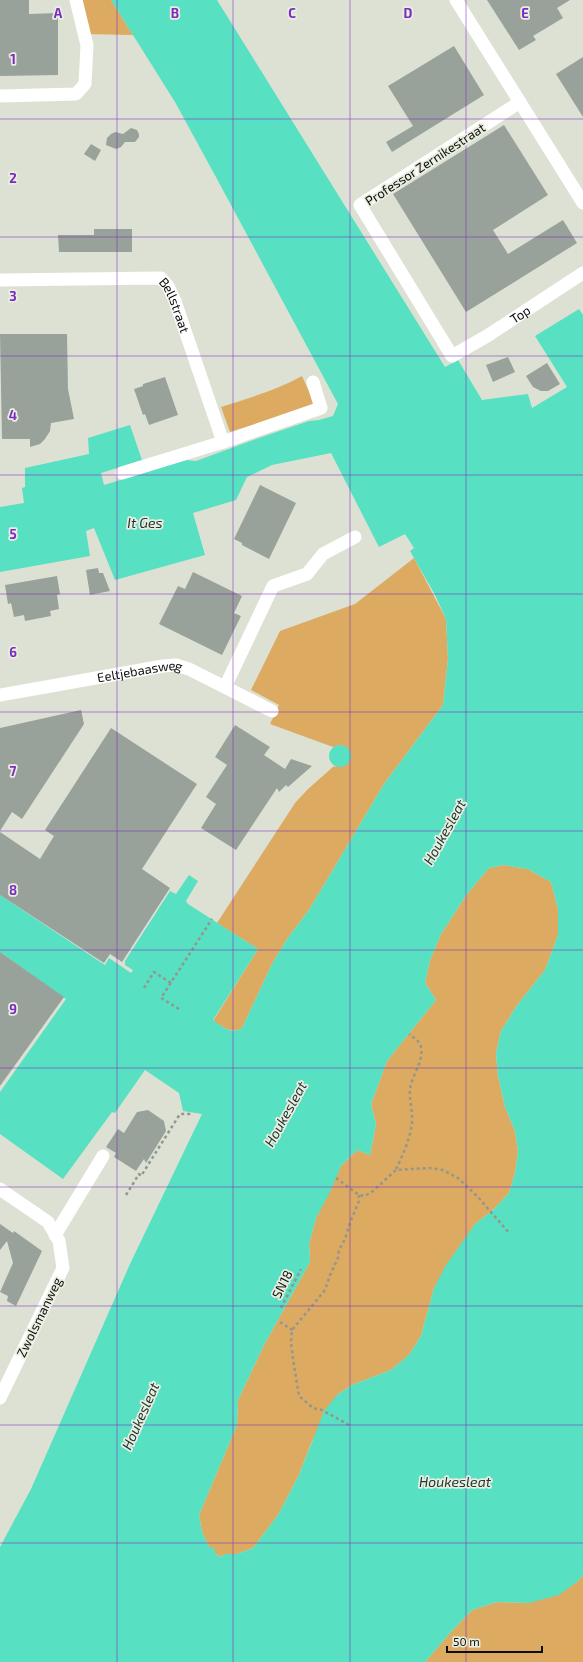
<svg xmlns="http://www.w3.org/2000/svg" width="583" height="1662" viewBox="0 0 583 1662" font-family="'Exo 2',sans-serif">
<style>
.green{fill:#ddaa62}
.water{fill:#57e0c2;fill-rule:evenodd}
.building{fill:#98a29a}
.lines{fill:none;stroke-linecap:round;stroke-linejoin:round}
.path{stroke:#93978d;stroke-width:2.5;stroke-dasharray:3 3;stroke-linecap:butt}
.minor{stroke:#fff;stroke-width:13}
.grid{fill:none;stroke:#7b2cbf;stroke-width:1;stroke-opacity:0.55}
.labels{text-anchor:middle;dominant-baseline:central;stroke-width:3.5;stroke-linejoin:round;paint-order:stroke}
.street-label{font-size:13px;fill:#0d0f0b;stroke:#e9eee1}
.water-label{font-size:14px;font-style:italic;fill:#213832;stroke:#e9eee1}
.grid-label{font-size:13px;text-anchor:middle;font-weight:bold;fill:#7b2cbf;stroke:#e9eee1;stroke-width:3.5;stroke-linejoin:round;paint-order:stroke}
</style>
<rect width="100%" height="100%" fill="#dce1d4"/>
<g class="green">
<polygon points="83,0 111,0 133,35 84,34"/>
<path d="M302 376 315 405 230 432 221 407C249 398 277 390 302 376Z"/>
<path d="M414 558 446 619 448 659 443 705 384 784 309 910 287 939 272 964 242 1028C230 1035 223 1026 213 1021L258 949 217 923 295 803 308 789 334 766 336 767 349 750 342 745 333 747 270 724 279 705 251 690 280 631 355 604Z"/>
<polygon points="504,865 528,869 551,882 558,909 558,935 545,970 518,1004 501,1031 496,1053 498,1076 505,1107 515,1131 518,1151 515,1173 509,1193 493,1210 475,1224 434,1288 421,1336 409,1355 391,1370 352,1385 337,1395 312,1441 299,1475 278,1515 253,1548 237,1554 224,1554 222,1557 214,1553 209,1547 202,1532 199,1515 237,1425 238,1400 264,1345 310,1262 309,1244 316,1218 341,1166 357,1150 370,1155 376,1124 371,1104 387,1061 436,1000 425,983 430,960 441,934 467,894 489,868"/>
<polygon points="583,1575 583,1662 425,1662 450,1633 472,1610 497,1602 529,1603 577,1582"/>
</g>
<g class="water">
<path d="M111 0H217L445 367 458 360 482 400 528 394 532 408 567 387 535 336 579 309 583 315V1575L577 1582 559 1595 529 1603 497 1602 472 1610 450 1633 425 1662H0V1547L31 1489 130 1264 202 1114 183 1111 179 1093 145 1070 115 1113 112 1112 63 1179 0 1134V1092L66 999 0 952V895L105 965 109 958 131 973 133 970 125 965V961L170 891 176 894 189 875 198 881 186 901 188 904 258 949 213 1020C223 1027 231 1035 242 1028L272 964 287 939 309 910 384 784 443 705 448 659 446 619 435 595 410 551 414 548 405 534 379 547 331 453 272 465 247 477 236 500 193 513 205 555 115 580 94 528 86 531 90 556 0 572V507L24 503 22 488 25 487V468L89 454 88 438 130 425 142 460 101 473 104 485 186 460 196 461 259 438 309 421 319 420 333 416 338 404 217 179 175 102ZM504 865 528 869 551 882 558 909V935L545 970 518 1004 501 1031 496 1053 498 1076 505 1107 515 1131 518 1151 515 1173 509 1193 493 1210 475 1224 446 1265 434 1288 421 1336 409 1355 391 1370 352 1385 337 1395 324 1411 299 1475 278 1515 253 1548 237 1554H224L222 1557 214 1553 215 1548 209 1547 202 1532 199 1515 237 1425 238 1400 264 1345 310 1262 309 1244 316 1218 330 1192 341 1166 357 1150 370 1155 376 1124 371 1104 387 1061 436 1000 425 983 430 960 441 934 467 894 489 868Z"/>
<circle cx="340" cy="756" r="11"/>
</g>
<g class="building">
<polygon points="0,0 29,0 29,14 58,13 58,75 0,76"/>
<polygon points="487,0 570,0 557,8 563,18 533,36 536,40 519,50"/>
<polygon points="454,46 484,95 392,152 386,142 413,126 388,86"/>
<polygon points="583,57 583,117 556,74"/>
<polygon points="504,125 548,195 493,230 508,254 563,220 577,243 466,312 393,194"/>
<polygon points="131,128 137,130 139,134 139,137 135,142 125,142 121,147 116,149 106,145 107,138 111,134 115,132 123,134"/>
<polygon points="91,144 101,150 95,161 84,154"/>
<polygon points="94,229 132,229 132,252 59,252 58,235 94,235"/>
<polygon points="0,334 67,334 68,389 74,419 51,423 50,431 45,439 40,444 30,447 30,439 2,439"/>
<polygon points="508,357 515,372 493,382 486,365"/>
<polygon points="547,363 560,384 548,391 541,391 533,387 526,376"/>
<polygon points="165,377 178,415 149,425 145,414 143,415 134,389 143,386 143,384"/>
<polygon points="260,485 296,503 269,559 242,545 242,543 234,539"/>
<polygon points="98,568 99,573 103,573 110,591 90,595 86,570"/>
<polygon points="193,572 242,596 234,613 241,616 222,655 159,624 178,586 185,589"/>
<polygon points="57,576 60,594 57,595 59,609 50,611 51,616 25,621 24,615 14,617 11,603 8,604 5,585"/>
<polygon points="81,710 84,724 22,819 12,812 0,831 0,728"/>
<polygon points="235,725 270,747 264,755 285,769 291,759 312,766 288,787 286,785 279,792 277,788 236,850 201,828 216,804 206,797 227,765 215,757"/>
<polygon points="111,728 197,784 142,869 170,888 122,962 110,954 104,963 0,895 0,832 40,859 54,836 45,830"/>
<polygon points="0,952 64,997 0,1086"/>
<polygon points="148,1110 164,1121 166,1131 146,1163 144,1159 136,1171 114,1157 116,1153 106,1147 118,1129 124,1133 137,1112"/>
<polygon points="0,1224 13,1233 14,1231 42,1251 16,1306 7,1301 8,1296 0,1292 13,1263 7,1241 0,1250"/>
</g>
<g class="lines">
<g class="path">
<polyline points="144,988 154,972 171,983"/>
<polyline points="179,1009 161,998 212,919"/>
<path d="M396 1169C403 1155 410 1139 412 1123 413 1111 409 1100 410 1089 412 1075 424 1061 421 1047 420 1041 414 1038 409 1034"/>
<polyline points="336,1178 359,1195 365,1196 373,1191 396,1170 429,1168 443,1170 458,1178 477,1196 510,1234"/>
<polyline points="126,1195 139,1174 141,1176 180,1114 193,1114"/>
<polyline points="281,1308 301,1269"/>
<polyline points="280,1322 292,1330"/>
<polyline points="349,1425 322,1410 313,1408 299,1396 293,1359 291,1343 292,1330 325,1290 330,1275 338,1258 339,1250 345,1239 350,1223 359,1201 359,1195"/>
</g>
<g class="minor">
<polyline points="456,0 583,203"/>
<polyline points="0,96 76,94 85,84 87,45 76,0"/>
<path id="s1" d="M520 102 360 205 452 356 487 336 583 273"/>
<path id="s2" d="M0 280 161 278 168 286 175 301 223 442"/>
<polyline points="122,473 223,442 321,408 313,382"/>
<polyline points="225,687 273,586 307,574 323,554 355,537"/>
<path id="s3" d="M0 695 163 666 176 665 189 669 272 711"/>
<polyline points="0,1189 48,1222 59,1241 63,1268 0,1398"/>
<polyline points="55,1235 103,1156"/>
</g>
</g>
<path class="grid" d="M117 0V1662M233 0V1662M350 0V1662M466 0V1662M0 119H583M0 237H583M0 356H583M0 475H583M0 594H583M0 712H583M0 831H583M0 950H583M0 1068H583M0 1187H583M0 1306H583M0 1425H583M0 1543H583"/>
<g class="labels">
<g class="street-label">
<text transform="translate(425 164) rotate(-33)">Professor Zernikestraat</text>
<text stroke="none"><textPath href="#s2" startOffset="192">Bellstraat</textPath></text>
<text stroke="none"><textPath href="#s1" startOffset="447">Top</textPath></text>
<text stroke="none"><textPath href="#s3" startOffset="142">Eeltjebaasweg</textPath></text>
<text transform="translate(282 1284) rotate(-63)">SN18</text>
<text transform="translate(39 1317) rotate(-64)">Zwolsmanweg</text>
</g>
<g class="water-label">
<text x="145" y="522">It Ges</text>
<text transform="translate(444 832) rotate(-61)">Houkesleat</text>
<text transform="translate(285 1114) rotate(-61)">Houkesleat</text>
<text transform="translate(140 1416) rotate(-66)">Houkesleat</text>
<text x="455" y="1481">Houkesleat</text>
</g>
</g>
<g class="grid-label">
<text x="58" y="18">A</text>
<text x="175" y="18">B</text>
<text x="292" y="18">C</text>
<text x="408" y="18">D</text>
<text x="525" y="18">E</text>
<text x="13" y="64">1</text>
<text x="13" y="183">2</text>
<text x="13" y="301">3</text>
<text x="13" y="420">4</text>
<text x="13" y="539">5</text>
<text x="13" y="657">6</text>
<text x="13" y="776">7</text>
<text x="13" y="895">8</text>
<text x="13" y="1014">9</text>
</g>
<path d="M447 1646v6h95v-6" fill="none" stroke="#0d0f0b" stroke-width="2"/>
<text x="453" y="1646" font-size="12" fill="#0d0f0b" stroke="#e9eee1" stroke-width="3" paint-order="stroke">50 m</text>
</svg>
